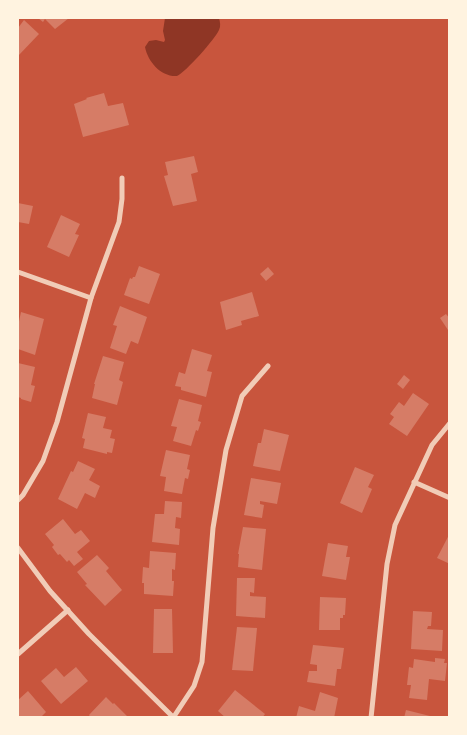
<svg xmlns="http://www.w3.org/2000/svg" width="467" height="735" viewBox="0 0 467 735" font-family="Roboto,sans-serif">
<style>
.water{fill:#8f3625}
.building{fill:#d67c66}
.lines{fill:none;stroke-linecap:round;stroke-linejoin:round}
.minor{stroke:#f1ccb7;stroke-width:5}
</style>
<rect width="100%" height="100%" fill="#c8553d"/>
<path class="water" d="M165 18H219C220 22 221 26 219 30 215 39 186 72 177 76 161 77 148 62 145 47L149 41 156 40 164 42 165 40 163 31Z"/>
<g class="building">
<polygon points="38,18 69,18 55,29 45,19 43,22"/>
<polygon points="24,20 39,34 18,56 18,28"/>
<polygon points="104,93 108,106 123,103 129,125 83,137 74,104 87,99 86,98"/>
<polygon points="194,156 198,172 191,174 197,201 173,206 164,176 168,175 165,162"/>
<polygon points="18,203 33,206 29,224 18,222"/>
<polygon points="61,215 80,224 75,234 79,235 69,257 47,247"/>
<polygon points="139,266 160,274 149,304 124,295 130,278 132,279 133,277 135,277"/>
<polygon points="268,267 274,274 266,281 260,274"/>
<polygon points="252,292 259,316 241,321 242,325 226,330 220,302"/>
<polygon points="120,306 147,317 138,344 131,341 126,354 110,348 117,326 113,325"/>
<polygon points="21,312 44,319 35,355 18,349 18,326"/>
<polygon points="446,314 450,319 450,333 440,318"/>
<polygon points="192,349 212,355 207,371 212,372 206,397 181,390 181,387 175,386 179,372 185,374"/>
<polygon points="103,356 124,362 119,380 123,382 117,405 92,398 95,384 94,384"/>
<polygon points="18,363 35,367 31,385 35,386 31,402 21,399 21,398 18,397"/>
<polygon points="404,375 410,380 403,389 397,384"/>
<polygon points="413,393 429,404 407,436 389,424 394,417 390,414 399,402 404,406"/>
<polygon points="179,399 202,405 198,421 201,422 198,431 196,430 191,446 173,441 177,427 171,426"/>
<polygon points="88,413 106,417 103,428 112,430 110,438 115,439 112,453 107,452 107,454 83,448 85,439 82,438"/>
<polygon points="264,429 289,435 280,471 253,466 258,443 261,443"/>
<polygon points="166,450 190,455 187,469 190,470 188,479 185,478 182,494 164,491 166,477 160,476"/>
<polygon points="78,461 95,469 89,480 100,486 95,498 85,493 77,509 58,499 71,471 73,472"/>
<polygon points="355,467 374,475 368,487 372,489 362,513 340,503"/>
<polygon points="251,478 281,483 277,504 260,501 260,504 264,505 262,518 244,515"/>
<polygon points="165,501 182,502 181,518 176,517 175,528 180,529 179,545 152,542 155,514 164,514"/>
<polygon points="63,519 75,534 81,530 90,541 77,552 83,559 74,566 69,560 67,562 60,554 58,555 52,547 54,545 45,534"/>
<polygon points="243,527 266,529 262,570 238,567 239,554 238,554"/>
<polygon points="450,533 450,564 437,558"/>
<polygon points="328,543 348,546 346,557 350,557 346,580 322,576"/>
<polygon points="150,551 176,553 175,570 172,569 172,581 174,581 173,596 144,594 144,583 142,583 143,567 149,568"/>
<polygon points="97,555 109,568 106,571 122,590 105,606 85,585 87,584 77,572"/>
<polygon points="237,578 255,578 254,593 250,592 250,596 266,597 265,618 236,616"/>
<polygon points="320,597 346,598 345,615 343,615 343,618 340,618 340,630 319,630"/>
<polygon points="154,609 172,609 173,653 153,653"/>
<polygon points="413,611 432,612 431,626 428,626 427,629 443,630 442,651 411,649"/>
<polygon points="237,627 257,628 253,671 232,670"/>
<polygon points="313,645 344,648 341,669 337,669 335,686 307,682 309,671 317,671 317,665 310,664"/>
<polygon points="435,658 445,659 444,663 447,663 445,681 429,679 427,700 409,698 411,685 407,685 409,667 413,668 414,659 435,662"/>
<polygon points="76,667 88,681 61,704 41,681 56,668 64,677"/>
<polygon points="235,690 265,714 262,718 226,718 218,711"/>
<polygon points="28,691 46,712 40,718 18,718 19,705 18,700"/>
<polygon points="320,692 338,698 334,718 296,718 299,706 315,711"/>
<polygon points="106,697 113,704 114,703 129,718 91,718 89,715"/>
<polygon points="406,710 434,717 434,718 404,718"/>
</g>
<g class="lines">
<g class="minor">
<polyline points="18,272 91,298"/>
<polyline points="414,482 450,498"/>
<polyline points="18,500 23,495 43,461 57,422 91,298 119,222 122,199 122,178"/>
<polyline points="18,548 50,591 89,634 174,718"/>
<polyline points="18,654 68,610"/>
<polyline points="173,718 194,686 202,662 213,528 226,450 242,396 268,366"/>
<polyline points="371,718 387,564 395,525 432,445 450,423"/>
</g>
</g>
<rect width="467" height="735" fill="none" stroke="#fff3e0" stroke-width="38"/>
</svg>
